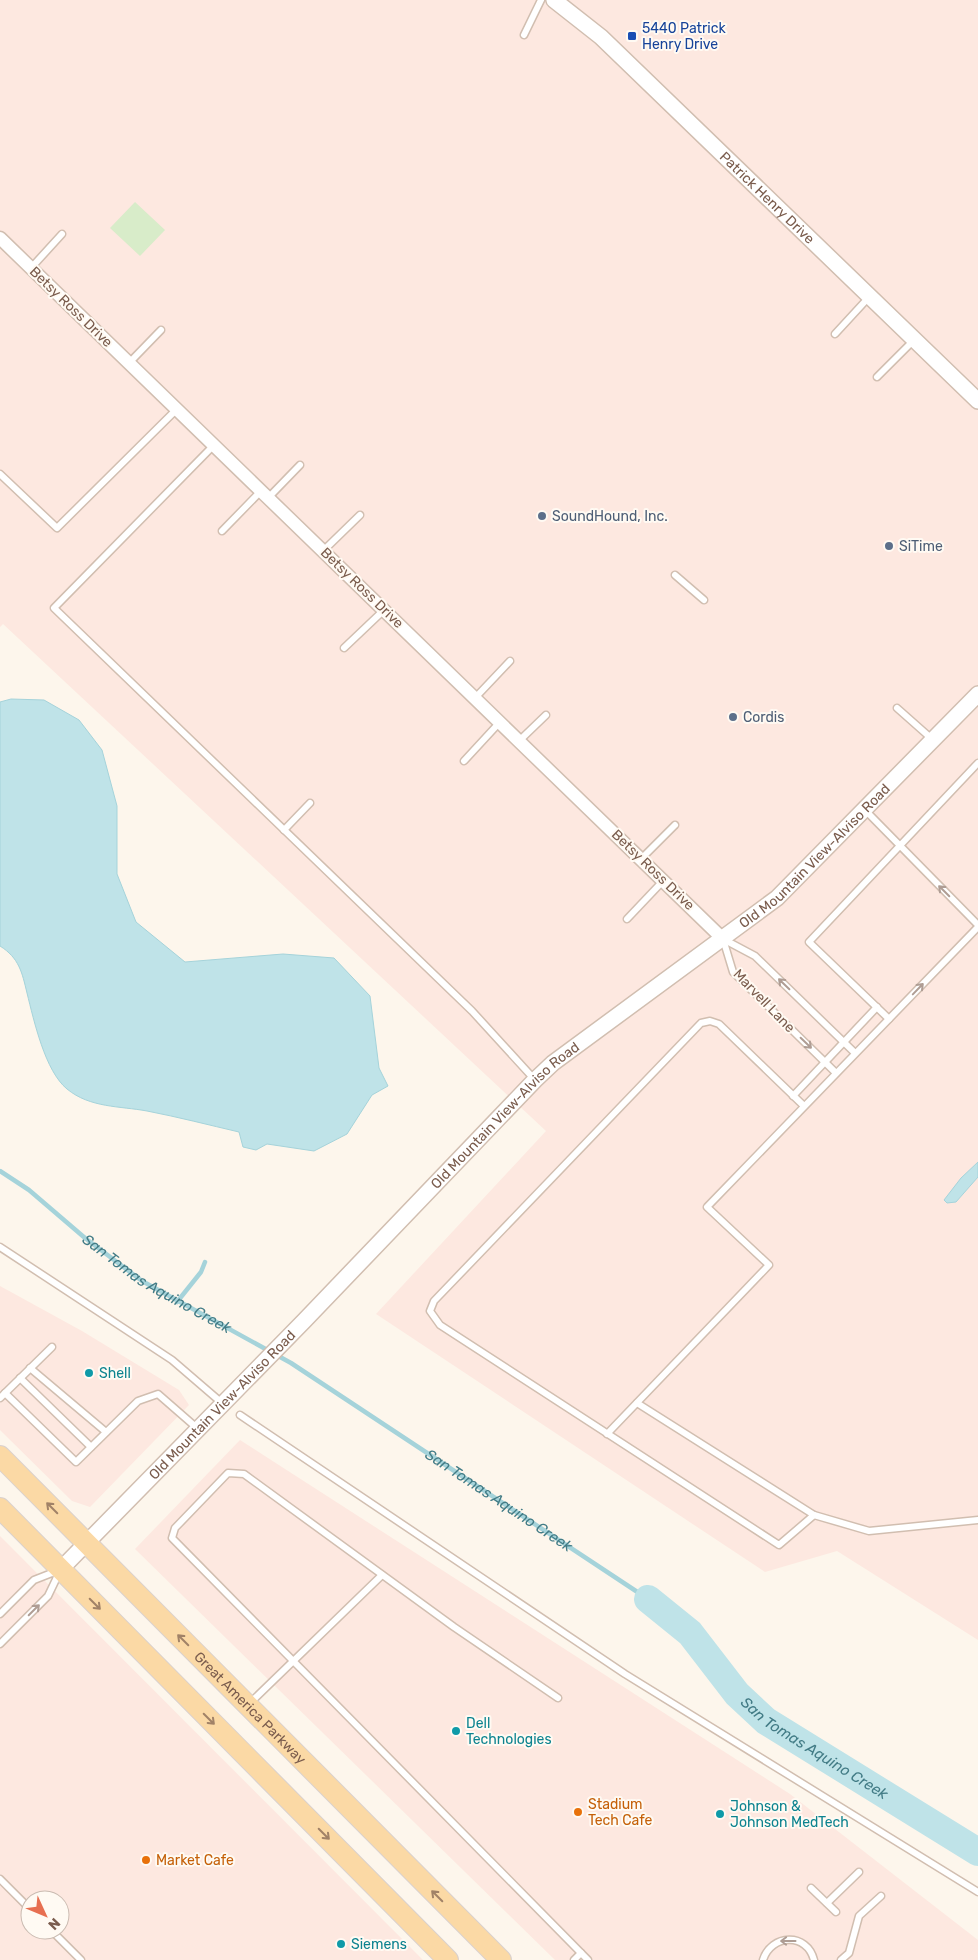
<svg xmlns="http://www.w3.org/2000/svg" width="978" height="1960" viewBox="0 0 978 1960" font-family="Rubik,sans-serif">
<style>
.commercial{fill:#fde8e0;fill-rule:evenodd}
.green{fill:#d8ecc9}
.water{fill:#bfe3e8;stroke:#a5d3da}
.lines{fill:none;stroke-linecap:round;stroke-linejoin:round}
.stream{stroke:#a5d3da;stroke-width:4.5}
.river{stroke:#bfe3e8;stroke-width:28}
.service-casing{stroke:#d1beb0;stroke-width:9}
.minor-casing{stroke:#d1beb0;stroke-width:15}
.tertiary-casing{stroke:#d1beb0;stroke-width:18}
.primary-casing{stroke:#dad1cd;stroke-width:22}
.service{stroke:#fff;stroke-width:6}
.minor{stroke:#fff;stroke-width:12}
.tertiary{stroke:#fff;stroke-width:15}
.primary{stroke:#fbd9a5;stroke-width:20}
.oneway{stroke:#af9d94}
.oneway2{stroke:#a18267}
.transit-dot{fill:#1a4fb4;stroke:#fffaf3;stroke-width:2}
.service-dot{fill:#5c6f8a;stroke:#fffaf3;stroke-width:2}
.culture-dot{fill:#0f9aa8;stroke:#fffaf3;stroke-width:2}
.food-dot{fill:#e8710a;stroke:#fffaf3;stroke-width:2}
.labels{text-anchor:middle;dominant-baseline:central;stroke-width:4;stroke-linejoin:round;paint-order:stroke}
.transit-label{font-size:14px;fill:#164399;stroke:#fffaf3;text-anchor:start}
.street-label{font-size:14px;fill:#7a5c4d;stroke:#fffaf3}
.service-label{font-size:14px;fill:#4e5e75;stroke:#fffaf3;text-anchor:start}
.culture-label{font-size:14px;fill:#0d838f;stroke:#fffaf3;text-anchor:start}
.food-label{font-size:14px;fill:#c56008;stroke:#fffaf3;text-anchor:start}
.water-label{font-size:15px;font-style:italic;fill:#437c86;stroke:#fffaf3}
</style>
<rect width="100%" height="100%" fill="#fdf6ec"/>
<g class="commercial">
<polygon points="0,0 978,0 978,1640 837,1551 765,1572 376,1314 546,1131 3,624 0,627"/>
<polygon points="0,1286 82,1331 179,1390 189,1405 90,1507 72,1501 0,1430"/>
<polygon points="240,1440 790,1794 978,1940 978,1960 555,1960 135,1549"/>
<path d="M0 1536 423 1960H0ZM30 1900H60V1930H30Z"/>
</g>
<polygon class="green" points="135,202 165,230 140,256 110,228"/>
<g class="water">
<path d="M11 699 44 700 79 720 102 750 117 806V874L136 922 185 962 283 954 334 958 370 996 379 1068 388 1086 372 1095 347 1134 314 1151 267 1144 256 1150 243 1147 239 1132C209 1125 178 1117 147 1111 120 1106 90 1108 67 1089 45 1071 34 1021 27 993 22 972 19 958 0 946V702Z"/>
<polygon points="978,1162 978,1177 956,1202 947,1203 944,1200 961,1178"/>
</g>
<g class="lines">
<g class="stream">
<path id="s1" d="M0 1171 29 1190 85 1238 142 1281 291 1363 648 1599"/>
<polyline points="177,1302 201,1272 205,1262"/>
</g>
<path class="river" id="s2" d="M648 1599 690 1633 737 1694 766 1721 978 1852"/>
<g class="service-casing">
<g id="service">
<polyline points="524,35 541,0"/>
<polyline points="31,268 62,234"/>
<polyline points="835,334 870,296"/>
<polyline points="129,363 161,330"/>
<polyline points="877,377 914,340"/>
<polyline points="214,445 54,608 472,1011 535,1080"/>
<polyline points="0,474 57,528 177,409"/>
<polyline points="268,498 300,465"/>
<polyline points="222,531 261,491"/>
<polyline points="323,551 360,515"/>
<polyline points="675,575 704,600"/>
<polyline points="344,648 384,610"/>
<polyline points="475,698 510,661"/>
<polyline points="897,708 932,739"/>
<polyline points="519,741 546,715"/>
<polyline points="464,761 500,722"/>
<polyline points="865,810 978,925"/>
<polyline points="284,830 310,803"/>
<polyline points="641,859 675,825"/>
<polyline points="627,919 663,881"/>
<polyline points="723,939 733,972 836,1073"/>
<polyline points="723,939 755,956 855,1053"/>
<polyline points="889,1019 809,942 978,763"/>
<polyline points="793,1096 877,1007"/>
<polyline points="0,1247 172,1360 222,1403"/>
<polyline points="30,1368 106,1432"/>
<polyline points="20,1378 91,1447"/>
<polyline points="5,1393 76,1462 138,1401 158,1394 197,1428"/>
<polyline points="0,1398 52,1347"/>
<polyline points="637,1403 814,1515 779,1545 440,1325 430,1311 434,1301 701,1023 710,1021 719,1024 804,1106"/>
<polyline points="240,1415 625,1674 978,1892"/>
<polyline points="607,1434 769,1265 707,1207 978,927"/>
<polyline points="814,1515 869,1531 978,1520"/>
<polyline points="0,1614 34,1580 57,1571"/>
<polyline points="0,1644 48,1596 59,1573"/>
<polyline points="558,1698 454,1627 244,1474 228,1473 175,1528 172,1538 588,1960"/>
<polyline points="250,1703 382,1575"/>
<polyline points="0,1879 30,1909"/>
<polyline points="811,1888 836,1912"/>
<polyline points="827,1903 859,1872"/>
<polyline points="51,1930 81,1960"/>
<polyline points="574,1960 581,1953"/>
<path d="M763 1960C771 1934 807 1932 814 1960"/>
<polyline points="841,1960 849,1953 859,1916 881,1896"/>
</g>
</g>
<g class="minor-casing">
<polyline id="minor" points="0,238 723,939"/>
</g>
<g class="tertiary-casing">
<g id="tertiary">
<path id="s3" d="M554 0 601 37 978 401"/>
<path id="s4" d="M61 1569 304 1321 535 1080 553 1063 777 898 978 694"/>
</g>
</g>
<g class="primary-casing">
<g id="primary">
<path id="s5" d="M0 1456 501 1960"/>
<polyline points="0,1508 448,1960"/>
</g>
</g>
<use href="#service" class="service"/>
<use href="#minor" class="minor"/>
<use href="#tertiary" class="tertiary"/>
<use href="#primary" class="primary"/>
</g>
<defs><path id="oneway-shaft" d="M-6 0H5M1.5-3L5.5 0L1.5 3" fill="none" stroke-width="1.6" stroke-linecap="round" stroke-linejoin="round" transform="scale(1.25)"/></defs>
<g class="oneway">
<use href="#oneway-shaft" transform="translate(944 891) rotate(-135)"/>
<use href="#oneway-shaft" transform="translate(784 984) rotate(-136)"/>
<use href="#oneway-shaft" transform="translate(918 989) rotate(-46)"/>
<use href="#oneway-shaft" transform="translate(806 1043) rotate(44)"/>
<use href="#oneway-shaft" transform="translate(34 1610) rotate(-45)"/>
<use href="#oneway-shaft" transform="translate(788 1941) rotate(-180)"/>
</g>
<g class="oneway2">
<use href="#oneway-shaft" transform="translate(52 1508) rotate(-135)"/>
<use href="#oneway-shaft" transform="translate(95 1604) rotate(45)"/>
<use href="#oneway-shaft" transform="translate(183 1640) rotate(-135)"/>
<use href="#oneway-shaft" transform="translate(209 1719) rotate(45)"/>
<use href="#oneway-shaft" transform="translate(324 1834) rotate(45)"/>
<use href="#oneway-shaft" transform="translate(437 1896) rotate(-135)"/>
</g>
<rect class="transit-dot" x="627" y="31" width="10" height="10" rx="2.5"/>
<g class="service-dot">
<circle cx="542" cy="516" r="5"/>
<circle cx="889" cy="546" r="5"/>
<circle cx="733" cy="717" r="5"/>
</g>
<g class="culture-dot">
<circle cx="89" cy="1373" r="5"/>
<circle cx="456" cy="1731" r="5"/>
<circle cx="720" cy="1814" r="5"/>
<circle cx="341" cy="1944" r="5"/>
</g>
<g class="food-dot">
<circle cx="578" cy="1812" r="5"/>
<circle cx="146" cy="1860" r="5"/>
</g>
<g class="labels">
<g class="transit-label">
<text x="642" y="28">5440 Patrick<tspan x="642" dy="16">Henry Drive</tspan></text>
</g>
<g class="street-label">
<text stroke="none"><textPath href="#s3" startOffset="291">Patrick Henry Drive</textPath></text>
<text transform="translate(71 307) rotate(44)">Betsy Ross Drive</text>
<text transform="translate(362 588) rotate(44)">Betsy Ross Drive</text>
<text stroke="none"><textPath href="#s4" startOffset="1040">Old Mountain View-Alviso Road</textPath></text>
<text transform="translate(653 870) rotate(44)">Betsy Ross Drive</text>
<text transform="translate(764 1001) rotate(46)">Marvell Lane</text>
<text stroke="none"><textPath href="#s4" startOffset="635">Old Mountain View-Alviso Road</textPath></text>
<text stroke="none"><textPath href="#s4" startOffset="230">Old Mountain View-Alviso Road</textPath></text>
<text stroke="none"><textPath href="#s5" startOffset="355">Great America Parkway</textPath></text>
</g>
<g class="service-label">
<text x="552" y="516">SoundHound, Inc.</text>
<text x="899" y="546">SiTime</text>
<text x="743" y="717">Cordis</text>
</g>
<g class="culture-label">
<text x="99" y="1373">Shell</text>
<text x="466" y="1723">Dell<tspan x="466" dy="16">Technologies</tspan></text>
<text x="730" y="1806">Johnson &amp;<tspan x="730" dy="16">Johnson MedTech</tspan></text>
<text x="351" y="1944">Siemens</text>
</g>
<g class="food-label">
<text x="588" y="1804">Stadium<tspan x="588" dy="16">Tech Cafe</tspan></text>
<text x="156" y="1860">Market Cafe</text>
</g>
<g class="water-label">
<text stroke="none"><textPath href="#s1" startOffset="194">San Tomas Aquino Creek</textPath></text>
<text stroke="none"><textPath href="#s1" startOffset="599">San Tomas Aquino Creek</textPath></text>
<text stroke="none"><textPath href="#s2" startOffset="226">San Tomas Aquino Creek</textPath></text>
</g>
</g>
<g transform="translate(45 1915) rotate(134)"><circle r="24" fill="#fffaf3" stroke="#cabbb1"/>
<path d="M0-4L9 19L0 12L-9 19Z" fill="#e76f51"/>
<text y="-8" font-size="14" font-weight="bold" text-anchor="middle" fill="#7a5c4d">N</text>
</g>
</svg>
